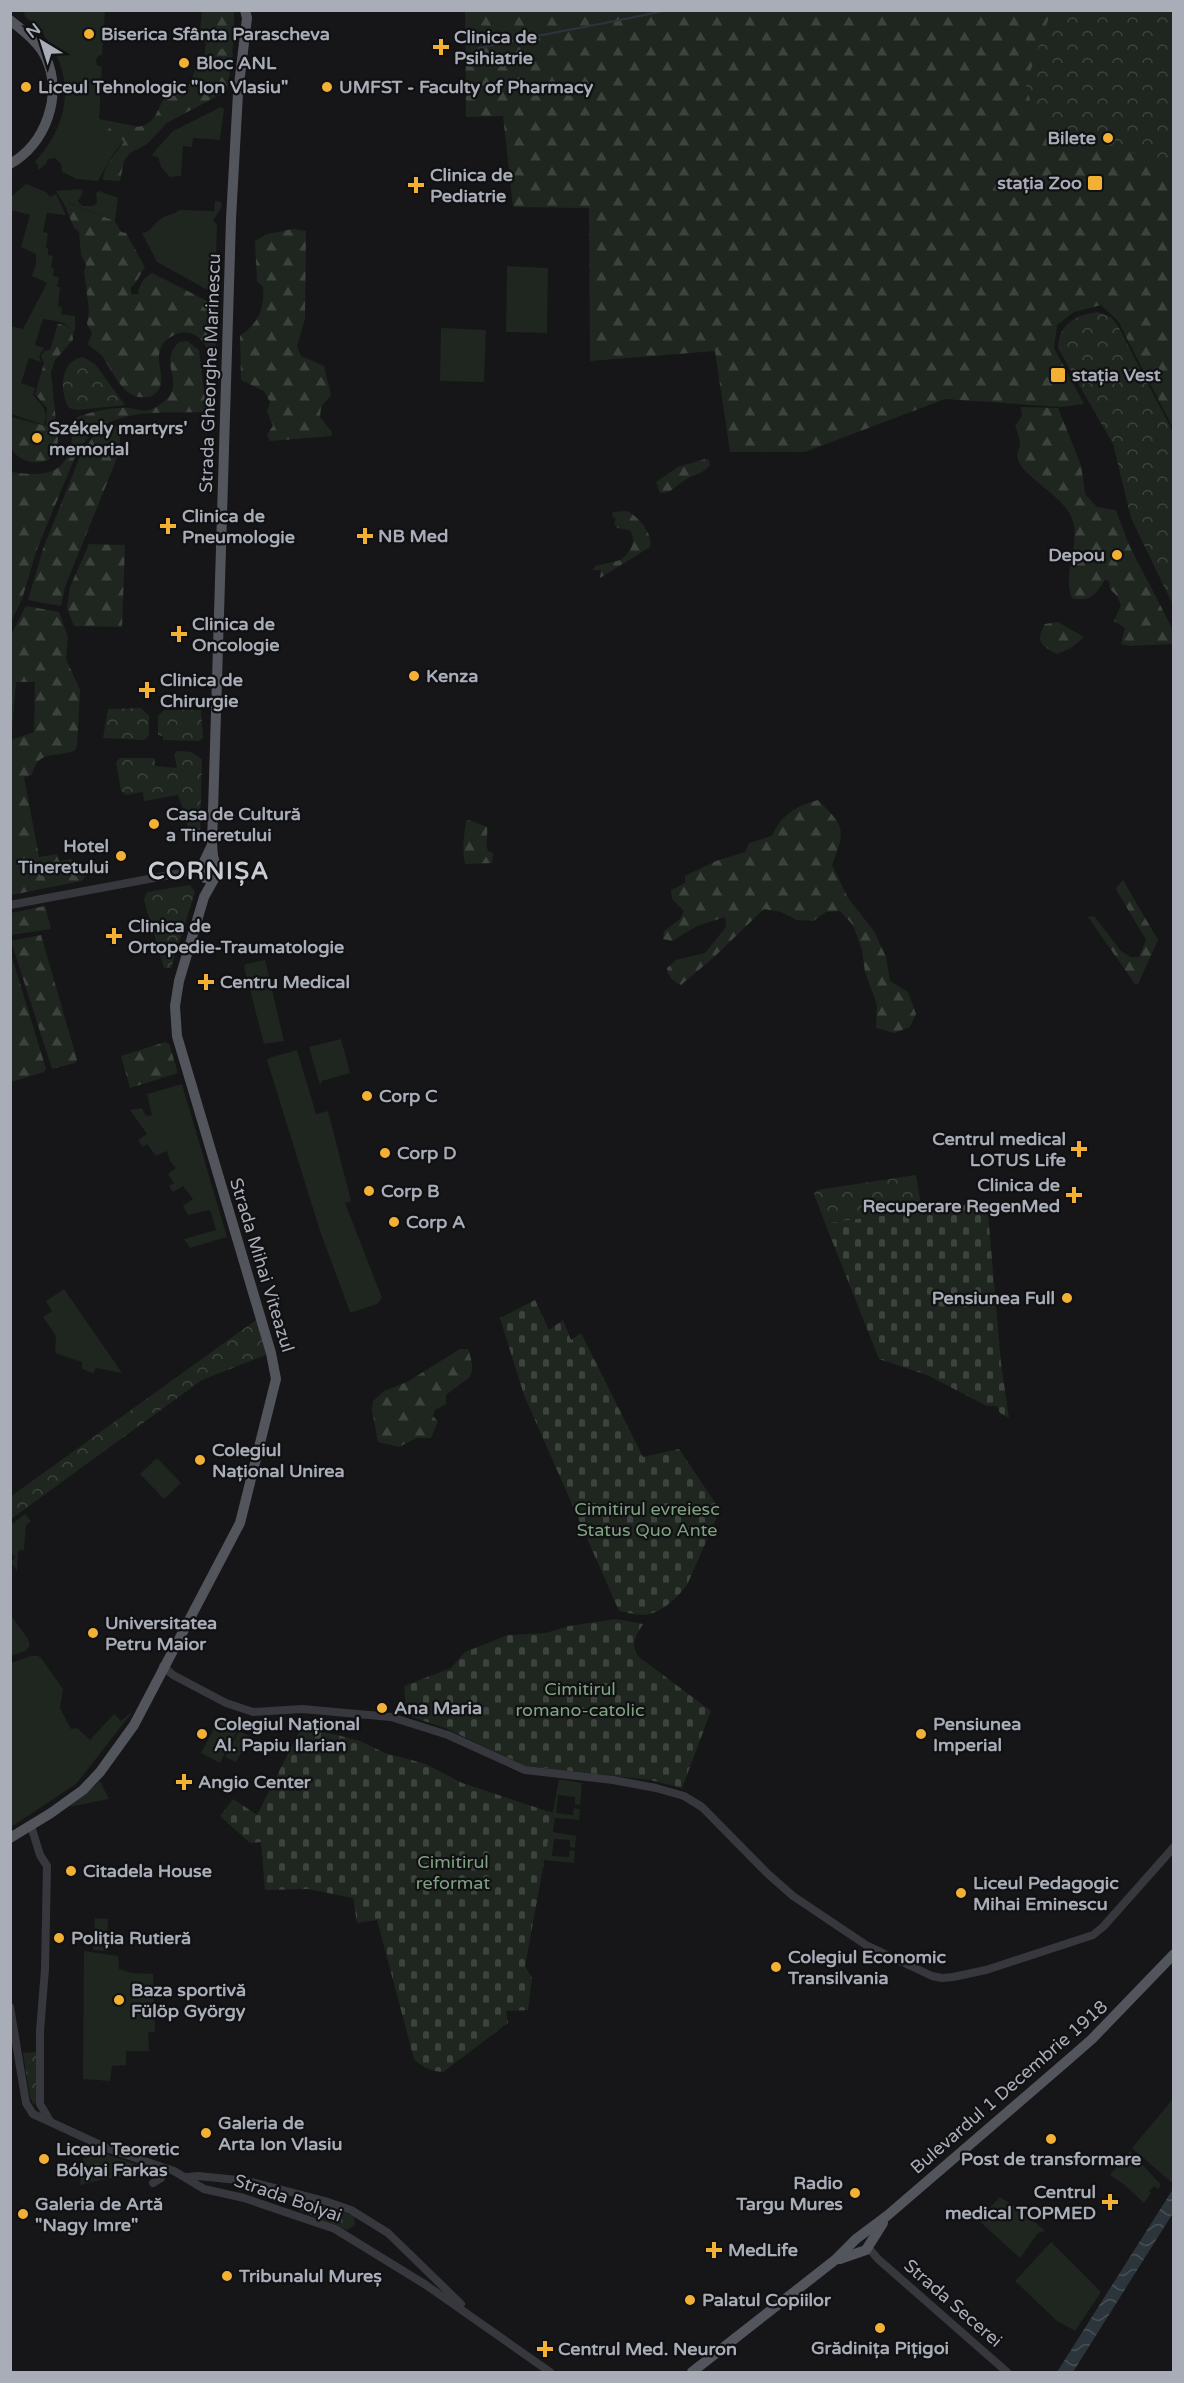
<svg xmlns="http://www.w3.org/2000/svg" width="1184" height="2383" viewBox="0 0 1184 2383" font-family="'Varela Round',sans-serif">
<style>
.grass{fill:#1e261f}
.forest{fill:url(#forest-firs)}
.cemetery{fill:url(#cemetery-stones)}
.park{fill:url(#park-crowns)}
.water{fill:url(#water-waves)}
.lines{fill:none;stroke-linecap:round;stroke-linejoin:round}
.stream{stroke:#2c353c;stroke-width:2}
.minor{stroke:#37383d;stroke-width:8}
.major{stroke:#53555c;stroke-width:10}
.poi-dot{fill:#f2b134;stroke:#111113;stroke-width:2}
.labels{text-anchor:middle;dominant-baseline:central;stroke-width:4.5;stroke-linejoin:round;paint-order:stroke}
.poi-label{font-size:18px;font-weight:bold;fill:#a8adb8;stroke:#111113;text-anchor:start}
.street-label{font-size:18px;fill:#a8adb8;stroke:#111113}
.park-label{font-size:18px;fill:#7fa381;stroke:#111113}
.district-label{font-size:24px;font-weight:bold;letter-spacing:1.5px;fill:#c9ccd4;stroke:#111113}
</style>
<defs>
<pattern id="forest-firs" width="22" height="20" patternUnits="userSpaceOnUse" patternTransform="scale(1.5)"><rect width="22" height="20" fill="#1e261f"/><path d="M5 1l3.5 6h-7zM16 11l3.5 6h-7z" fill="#3c433d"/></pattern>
<pattern id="cemetery-stones" width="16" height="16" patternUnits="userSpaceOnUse" patternTransform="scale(1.5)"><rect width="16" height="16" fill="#1e261f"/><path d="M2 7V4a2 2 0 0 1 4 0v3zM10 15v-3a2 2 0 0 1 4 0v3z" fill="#3c433d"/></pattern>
<pattern id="park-crowns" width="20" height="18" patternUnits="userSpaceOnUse" patternTransform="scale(1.5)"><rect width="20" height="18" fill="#1e261f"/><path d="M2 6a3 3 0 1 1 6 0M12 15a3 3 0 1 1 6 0" fill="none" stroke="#3c433d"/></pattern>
<pattern id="water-waves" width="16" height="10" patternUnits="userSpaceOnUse" patternTransform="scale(1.5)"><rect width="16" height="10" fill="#2c353c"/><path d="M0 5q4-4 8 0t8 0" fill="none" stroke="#485056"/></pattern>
</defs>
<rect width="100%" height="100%" fill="#161618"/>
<g class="grass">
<path d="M24 10 105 11 102 55 98 56 96 61 97 65 102 67 99 119 145 128C115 144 114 153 98 181L77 179 62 172 61 164 55 158 48 159 46 164 38 170V165L35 162C79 113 74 58 25 16Z"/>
<polygon points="202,11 234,11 234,39 227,91 168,122 161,106 166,91 189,89 203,63 206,43 199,41"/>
<polygon points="221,107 224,109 220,140 193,138 192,147 183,146 181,176 170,177 161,167 158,157 152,156 154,152 173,131"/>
<path d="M26 184 46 192 50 197 56 194 66 215 47 213 43 232 48 233 46 248H48V255L53 256 51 267 54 268 53 276 59 277 57 287H60L58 306 62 307 61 314 75 316V330L73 334C70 321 55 321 43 319L35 345 44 348 39 356 41 362 29 358 21 383 35 388 33 395C42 405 49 411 44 425L11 414V326L23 329 47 283 32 276 36 264V254L21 247 30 215 11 210V197Z"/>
<polygon points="81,189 83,192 78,201 82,206 93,206 97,203 96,193 99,191 118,198 115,221 69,203 66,208 56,191"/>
<path d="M215 201 221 202 222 206 213 221 217 224 215 291 213 293 157 262 142 233C151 232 154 223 162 218 168 214 173 216 179 210L214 211Z"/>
<polygon points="507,266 548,268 547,333 506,332"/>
<polygon points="441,328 486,330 484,382 440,381"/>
<polygon points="265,960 284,1041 264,1044 244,967 246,964"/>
<polygon points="341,1039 350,1073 322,1081 320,1085 309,1047"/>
<polygon points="297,1050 316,1114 328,1111 351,1201 345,1203 382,1298 377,1304 353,1312 350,1312 320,1231 267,1060 269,1058"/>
<polygon points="182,1084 227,1237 190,1248 184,1239 216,1230 210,1210 188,1215 183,1206 193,1199 183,1186 173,1192 169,1186 174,1183 168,1174 176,1168 170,1161 167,1151 156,1156 147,1144 143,1147 138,1140 147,1134 130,1110 142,1108 146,1116 152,1115 147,1094"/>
<polygon points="64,1289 122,1373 96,1368 93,1373 82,1369 82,1362 55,1353 56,1336 43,1317 52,1311 46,1301"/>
<polygon points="157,1458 181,1483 164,1499 140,1474"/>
<polygon points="25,1514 31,1521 26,1525 24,1550 18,1551 17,1571 11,1562 15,1558 11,1551 11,1525"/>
<polygon points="10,1614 28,1639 30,1646 25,1651 11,1656"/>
<polygon points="31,1656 38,1656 41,1658 63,1689 60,1708 71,1729 77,1728 90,1740 114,1714 121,1721 134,1710 76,1784 11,1827 11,1663"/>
<polygon points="220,1717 240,1726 220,1763 201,1753"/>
<polygon points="239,1731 250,1736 236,1762 225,1757"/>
<polygon points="559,1779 582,1783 580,1805 575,1804 575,1797 558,1795 556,1813 573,1815 574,1808 580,1809 579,1820 555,1818 553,1832 576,1836 575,1848 570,1847 570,1840 554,1839 552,1856 569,1857 570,1850 575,1851 574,1863 544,1860"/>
<polygon points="100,1781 109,1799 69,1807"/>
<polygon points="95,1918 108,1919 107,1951 93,1950"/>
<polygon points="84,1951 118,1956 119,1969 132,1973 153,1974 155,2032 148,2032 149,2051 126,2051 126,2065 112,2066 110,2081 83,2079"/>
<polygon points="1173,2099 1174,2179 1171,2182 1132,2148"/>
<polygon points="1130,2151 1161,2185 1158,2189 1154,2186 1149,2191 1151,2193 1144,2203 1126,2186 1110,2175"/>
<polygon points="1000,2197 1026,2214 1045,2231 1038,2233 1020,2258 978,2220"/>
<polygon points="1051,2242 1101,2292 1075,2331 1057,2321 1015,2281"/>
</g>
<g class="forest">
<polygon points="24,11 24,10 67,11 50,19 42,27 37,27 25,16"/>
<path d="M215 11H234V39C223 34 212 24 215 11Z"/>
<polygon points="465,11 1173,11 1173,428 1118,321 1101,305 1074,312 1057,325 1054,348 1084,404 1061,407 945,399 805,452 730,452 715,351 590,361 589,208 513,207 503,116 466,117"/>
<path d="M225 48 233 53 227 91 168 122 147 144 130 153 124 161 120 181 103 180C103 167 116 152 124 142L120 137 105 141C104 115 133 133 147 124 163 114 156 94 180 96L188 88 197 65 213 61C214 52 217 50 225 48Z"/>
<path d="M68 203 115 221 121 232 126 233 145 267 134 285 131 287V294H138C138 286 145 277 152 273L215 305 217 311 215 359 212 360C208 351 205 342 197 336 185 327 164 336 160 350 156 362 164 375 160 387 158 392 153 397 146 397 123 400 113 371 102 356 98 351 92 349 88 344L92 333 87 324 89 310 84 271 86 265 81 255 79 232 74 228 66 208Z"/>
<path d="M293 229 306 231 305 319 297 346 301 356 324 366 331 395 321 407 320 417 332 432 331 436 270 441 267 434 273 426 267 411 270 402 264 391 241 380 240 336C258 324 265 308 263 287L257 281 255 241 267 234Z"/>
<path d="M58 324 66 325 72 330 73 340 55 360 51 372 58 441C57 446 57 451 54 455 44 468 15 463 10 445 9 437 10 425 11 417L46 426 47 408 35 394 44 363 41 356 44 351 50 350Z"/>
<path d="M187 341 199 350 206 408 202 412C152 414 102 405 75 457L37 549 22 599 11 622V472C40 476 67 478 72 439 72 430 70 424 77 417 92 412 112 407 128 408 134 408 140 411 146 411 154 410 165 402 170 395 181 377 159 362 179 342Z"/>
<path d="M1021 407 1058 408 1081 465 1085 494 1097 507 1116 510 1129 545 1173 630V644L1130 646 1121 644 1125 628 1114 621 1121 605 1117 596 1110 589 1109 581 1105 580C1095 595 1091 602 1072 598 1061 570 1083 543 1071 516 1062 496 1025 477 1019 462 1015 454 1019 452 1020 444 1020 439 1017 431 1015 426L1022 416Z"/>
<polygon points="121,424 119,453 65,587 61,606 28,600 43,549 81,454 93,437 107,428"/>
<path d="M705 459 709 460 710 465C704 474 693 474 685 480 675 486 673 493 660 493L656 482 678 467Z"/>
<path d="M627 511C638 516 654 535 650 547L600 578 601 570H593L595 566 621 560C631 551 637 542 630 530L617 528 614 523 616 519 612 516 613 512Z"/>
<polygon points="89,544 125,545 122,627 74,626 67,608 70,587"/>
<path d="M26 606 59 612 68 637 66 659 80 690 77 746 75 750C57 759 38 748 32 775L24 777 39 857 57 854 59 861 72 859 73 866 88 863 90 869 82 881 11 895V740L34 732 35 682H16L12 729 11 730V635Z"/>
<path d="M1058 622 1084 637 1071 648 1057 654C1041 646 1035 641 1045 624Z"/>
<path d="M818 800C845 827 846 829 832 865L848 898 874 931 886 957 890 981 908 992 916 1014 910 1027 894 1033 876 1028 877 1005 865 972 862 950 853 925 840 911 826 912 813 921 797 920 781 912 764 909 713 958 681 985C673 981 668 977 667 968L676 960 705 953 726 927 725 917 697 926 672 941 663 939 664 931 680 919 684 911 672 899 671 890 685 883V876L716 861 745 852 749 843 772 836C781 815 796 806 818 800Z"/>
<path d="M469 820 487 827C488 836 485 843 488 851L493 853 492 863 465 864C462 849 464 835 466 821Z"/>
<polygon points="1123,880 1158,940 1138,984 1135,984 1088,917 1094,916 1121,951 1131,957 1139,957 1146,940 1117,891 1116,888"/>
<polygon points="45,906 51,929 11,935 11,913"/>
<polygon points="41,935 77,1060 75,1063 52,1069 11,941"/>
<polygon points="11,954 46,1069 44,1072 11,1082"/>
<polygon points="165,1042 169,1044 178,1073 130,1088 121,1056"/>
<path d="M460 1349H468C479 1381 468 1376 446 1395V1404L435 1410 433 1416 438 1422 431 1438H417L399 1447 378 1442 372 1410 373 1401 384 1391 407 1382Z"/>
</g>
<g class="cemetery">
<polygon points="987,1202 1001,1363 1009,1418 1000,1413 997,1406 987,1406 927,1375 879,1359 825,1223"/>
<path d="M535 1300 549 1330 563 1320 571 1340 581 1333 643 1457 679 1449 720 1510 687 1585C677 1598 661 1614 643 1615 636 1615 626 1612 619 1611L524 1395 500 1318Z"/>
<path d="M616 1619 643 1624C635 1637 630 1644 639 1657L711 1711 682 1788 650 1780 526 1766 445 1728 412 1717 410 1707H406L404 1686 451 1668 465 1652 508 1635 546 1633 569 1626Z"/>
<path d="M301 1728 333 1734 360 1741 385 1753 426 1764 462 1783 553 1813 525 1966 532 1978 528 2010 506 2011 508 2023 443 2072C430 2071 423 2068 414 2059L377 1920 357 1923 353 1898 308 1889 265 1890 261 1842 250 1843 220 1816 233 1799 257 1815Z"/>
</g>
<g class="park">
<polygon points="1051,11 1173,11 1173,161 1158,162 1097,139 1075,136 1044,123 1031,104 1026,84"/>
<path d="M1097 312 1111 317 1118 326 1173 432V605L1131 518 1113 444 1058 348C1059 324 1075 315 1097 312Z"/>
<path d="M83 357 95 364 125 405 77 410 69 408C59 392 60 360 83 357Z"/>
<polygon points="141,708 149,716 149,735 144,740 103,738 108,709"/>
<polygon points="164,710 201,710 203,738 199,741 163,740 163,736 158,735 158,716"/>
<polygon points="178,751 191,752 202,759 200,839 191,843 184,811 178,795 144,801 143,792 126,795 121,791 116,762 120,758 155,758 155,766 177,768 174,754"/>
<polygon points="190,885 195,892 171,968 164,968 144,900 147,892"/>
<polygon points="916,1175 922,1211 825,1223 814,1194 817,1190"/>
<polygon points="260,1317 271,1353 202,1380 11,1519 10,1497"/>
<polygon points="36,2052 37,2101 34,2105 30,2097 23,2053"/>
<polygon points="85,2145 108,2155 153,2169 156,2171 155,2175 152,2177 117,2176 80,2185"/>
<polygon points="301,2198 354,2216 355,2225 347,2230 298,2210 299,2199"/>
</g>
<polygon class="water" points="1173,2189 1173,2213 1073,2372 1057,2372"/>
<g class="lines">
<path class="stream" d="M479 48C542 34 605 24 668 10"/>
<g class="minor">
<polyline points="10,905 186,872 202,866"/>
<polyline points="163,1666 173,1675 226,1703 253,1712 302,1709 391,1717 448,1735 525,1770 613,1780 656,1788 684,1796 702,1807 768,1874 793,1896 866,1945 932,1976 942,1978 953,1977 986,1970 1093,1935 1103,1927 1174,1847"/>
<polyline points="31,1826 40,1855 47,1866 45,1969 40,2031 40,2104 50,2121"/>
<polyline points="10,2007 26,2103 33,2114 109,2149 174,2171 204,2189 244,2198 335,2229 426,2285 550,2372"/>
<polyline points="188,2177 198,2176 248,2181 325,2201 351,2210 388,2233 461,2304"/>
<polyline points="153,2183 161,2178 163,2175 161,2167"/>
<polyline points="868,2247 878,2259 1007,2372"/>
</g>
<g class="major">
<path d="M10 20C23 31 39 42 46 58 63 95 46 144 10 164"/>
<polyline points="211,847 202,866 201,873 205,878 214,877"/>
<polyline points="10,1838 51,1813 83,1790 100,1772 134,1725 240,1523 276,1379 271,1353 177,1036 175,1006 179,981 204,897 218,872 213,856 212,844 231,219 238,93 247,18 245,10"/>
<polyline points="840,2259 866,2250 883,2223"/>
<polyline points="692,2372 835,2260 856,2239 888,2215 1068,2060 1092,2039 1174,1954"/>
</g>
</g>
<g class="poi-dot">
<circle cx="89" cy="34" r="6"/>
<path d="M438 38h6v6h6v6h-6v6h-6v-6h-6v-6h6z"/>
<circle cx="184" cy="63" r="6"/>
<circle cx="26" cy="87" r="6"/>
<circle cx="327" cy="87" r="6"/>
<circle cx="1108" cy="138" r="6"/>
<rect x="1087" y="175" width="16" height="16" rx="3"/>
<path d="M413 176h6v6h6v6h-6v6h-6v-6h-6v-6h6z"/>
<rect x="1050" y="367" width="16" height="16" rx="3"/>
<circle cx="37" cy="438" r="6"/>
<path d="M165 517h6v6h6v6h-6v6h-6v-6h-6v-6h6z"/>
<path d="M362 527h6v6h6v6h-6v6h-6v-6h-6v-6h6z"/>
<circle cx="1117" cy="555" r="6"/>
<path d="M176 625h6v6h6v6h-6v6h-6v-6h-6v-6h6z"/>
<circle cx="414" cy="676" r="6"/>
<path d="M144 681h6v6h6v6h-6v6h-6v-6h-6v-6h6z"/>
<circle cx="154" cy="824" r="6"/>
<circle cx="121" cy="856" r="6"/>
<path d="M111 927h6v6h6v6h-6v6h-6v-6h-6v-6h6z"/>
<path d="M203 973h6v6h6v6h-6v6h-6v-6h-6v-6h6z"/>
<circle cx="367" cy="1096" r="6"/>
<path d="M1076 1140h6v6h6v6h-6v6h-6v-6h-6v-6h6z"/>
<circle cx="385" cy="1153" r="6"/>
<circle cx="369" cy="1191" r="6"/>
<path d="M1071 1186h6v6h6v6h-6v6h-6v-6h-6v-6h6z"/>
<circle cx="394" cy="1222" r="6"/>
<circle cx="1067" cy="1298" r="6"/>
<circle cx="200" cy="1460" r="6"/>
<circle cx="93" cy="1633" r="6"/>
<circle cx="382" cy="1708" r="6"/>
<circle cx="202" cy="1734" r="6"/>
<circle cx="921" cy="1734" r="6"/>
<path d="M181 1773h6v6h6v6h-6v6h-6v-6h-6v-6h6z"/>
<circle cx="71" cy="1871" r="6"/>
<circle cx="961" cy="1893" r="6"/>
<circle cx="59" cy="1938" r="6"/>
<circle cx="776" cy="1967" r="6"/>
<circle cx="119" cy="2000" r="6"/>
<circle cx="206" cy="2133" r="6"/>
<circle cx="1051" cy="2139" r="6"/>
<circle cx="44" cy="2159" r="6"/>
<circle cx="855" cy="2193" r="6"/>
<path d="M1107 2193h6v6h6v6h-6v6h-6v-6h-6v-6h6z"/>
<circle cx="23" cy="2214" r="6"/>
<path d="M711 2241h6v6h6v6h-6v6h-6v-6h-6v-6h6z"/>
<circle cx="227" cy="2276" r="6"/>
<circle cx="690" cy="2300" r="6"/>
<circle cx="880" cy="2328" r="6"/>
<path d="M542 2340h6v6h6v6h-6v6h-6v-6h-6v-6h6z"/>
</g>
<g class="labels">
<g class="poi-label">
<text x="101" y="34">Biserica Sfânta Parascheva</text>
<text x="454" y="37">Clinica de<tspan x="454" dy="21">Psihiatrie</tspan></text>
<text x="196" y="63">Bloc ANL</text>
<text x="38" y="87">Liceul Tehnologic "Ion Vlasiu"</text>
<text x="339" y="87">UMFST - Faculty of Pharmacy</text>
<text x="1096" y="138" text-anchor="end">Bilete</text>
<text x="430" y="175">Clinica de<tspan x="430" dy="21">Pediatrie</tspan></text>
<text x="1082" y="183" text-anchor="end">stația Zoo</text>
<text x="1072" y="375">stația Vest</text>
<text x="49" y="428">Székely martyrs'<tspan x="49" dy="21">memorial</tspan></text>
<text x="182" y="516">Clinica de<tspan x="182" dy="21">Pneumologie</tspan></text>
<text x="378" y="536">NB Med</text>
<text x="1105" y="555" text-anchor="end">Depou</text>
<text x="192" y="624">Clinica de<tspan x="192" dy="21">Oncologie</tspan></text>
<text x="426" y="676">Kenza</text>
<text x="160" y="680">Clinica de<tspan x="160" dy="21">Chirurgie</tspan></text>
<text x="166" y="814">Casa de Cultură<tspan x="166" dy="21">a Tineretului</tspan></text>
<text x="109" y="846" text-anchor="end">Hotel<tspan x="109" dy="21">Tineretului</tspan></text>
<text x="128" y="926">Clinica de<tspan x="128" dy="21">Ortopedie-Traumatologie</tspan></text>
<text x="220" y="982">Centru Medical</text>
<text x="379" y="1096">Corp C</text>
<text x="1066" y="1139" text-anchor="end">Centrul medical<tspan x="1066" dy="21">LOTUS Life</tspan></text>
<text x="397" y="1153">Corp D</text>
<text x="1060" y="1185" text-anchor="end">Clinica de<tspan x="1060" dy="21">Recuperare RegenMed</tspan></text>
<text x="381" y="1191">Corp B</text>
<text x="406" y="1222">Corp A</text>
<text x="1055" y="1298" text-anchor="end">Pensiunea Full</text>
<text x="212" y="1450">Colegiul<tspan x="212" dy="21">Național Unirea</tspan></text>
<text x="105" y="1623">Universitatea<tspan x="105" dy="21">Petru Maior</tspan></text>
<text x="394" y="1708">Ana Maria</text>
<text x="214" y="1724">Colegiul Național<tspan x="214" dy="21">Al. Papiu Ilarian</tspan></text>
<text x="933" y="1724">Pensiunea<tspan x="933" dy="21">Imperial</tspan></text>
<text x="198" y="1782">Angio Center</text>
<text x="83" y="1871">Citadela House</text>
<text x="973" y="1883">Liceul Pedagogic<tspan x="973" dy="21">Mihai Eminescu</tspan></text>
<text x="71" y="1938">Poliția Rutieră</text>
<text x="788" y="1957">Colegiul Economic<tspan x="788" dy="21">Transilvania</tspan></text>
<text x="131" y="1990">Baza sportivă<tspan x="131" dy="21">Fülöp György</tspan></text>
<text x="218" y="2123">Galeria de<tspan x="218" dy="21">Arta Ion Vlasiu</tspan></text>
<text x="56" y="2149">Liceul Teoretic<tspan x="56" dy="21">Bólyai Farkas</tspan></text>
<text x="1051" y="2159" text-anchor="middle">Post de transformare</text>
<text x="843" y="2183" text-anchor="end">Radio<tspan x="843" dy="21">Targu Mures</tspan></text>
<text x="1096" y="2192" text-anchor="end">Centrul<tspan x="1096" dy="21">medical TOPMED</tspan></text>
<text x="35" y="2204">Galeria de Artă<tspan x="35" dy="21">"Nagy Imre"</tspan></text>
<text x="728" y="2250">MedLife</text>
<text x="239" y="2276">Tribunalul Mureș</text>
<text x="702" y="2300">Palatul Copiilor</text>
<text x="880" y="2348" text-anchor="middle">Grădinița Pițigoi</text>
<text x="558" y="2349">Centrul Med. Neuron</text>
</g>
<g class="street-label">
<text transform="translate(210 373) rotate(-88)">Strada Gheorghe Marinescu</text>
<text transform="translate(262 1265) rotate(73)">Strada Mihai Viteazul</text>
<text transform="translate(1009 2087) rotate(-41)">Bulevardul 1 Decembrie 1918</text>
<text transform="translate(288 2198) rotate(19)">Strada Bolyai</text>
<text transform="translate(953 2303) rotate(41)">Strada Secerei</text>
</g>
<g class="park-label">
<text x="647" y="1509">Cimitirul evreiesc<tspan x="647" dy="21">Status Quo Ante</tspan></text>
<text x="580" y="1689">Cimitirul<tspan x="580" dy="21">romano-catolic</tspan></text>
<text x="453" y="1862">Cimitirul<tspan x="453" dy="21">reformat</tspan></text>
</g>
<g class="district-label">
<text x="209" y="871">CORNIȘA</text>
</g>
</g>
<rect width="1184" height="2383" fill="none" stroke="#a8adb8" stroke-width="24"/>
<g transform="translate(42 42) rotate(322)" stroke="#111113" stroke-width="4.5" paint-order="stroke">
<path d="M0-4.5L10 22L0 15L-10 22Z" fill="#a8adb8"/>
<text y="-9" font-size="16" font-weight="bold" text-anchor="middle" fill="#a8adb8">N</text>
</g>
</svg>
